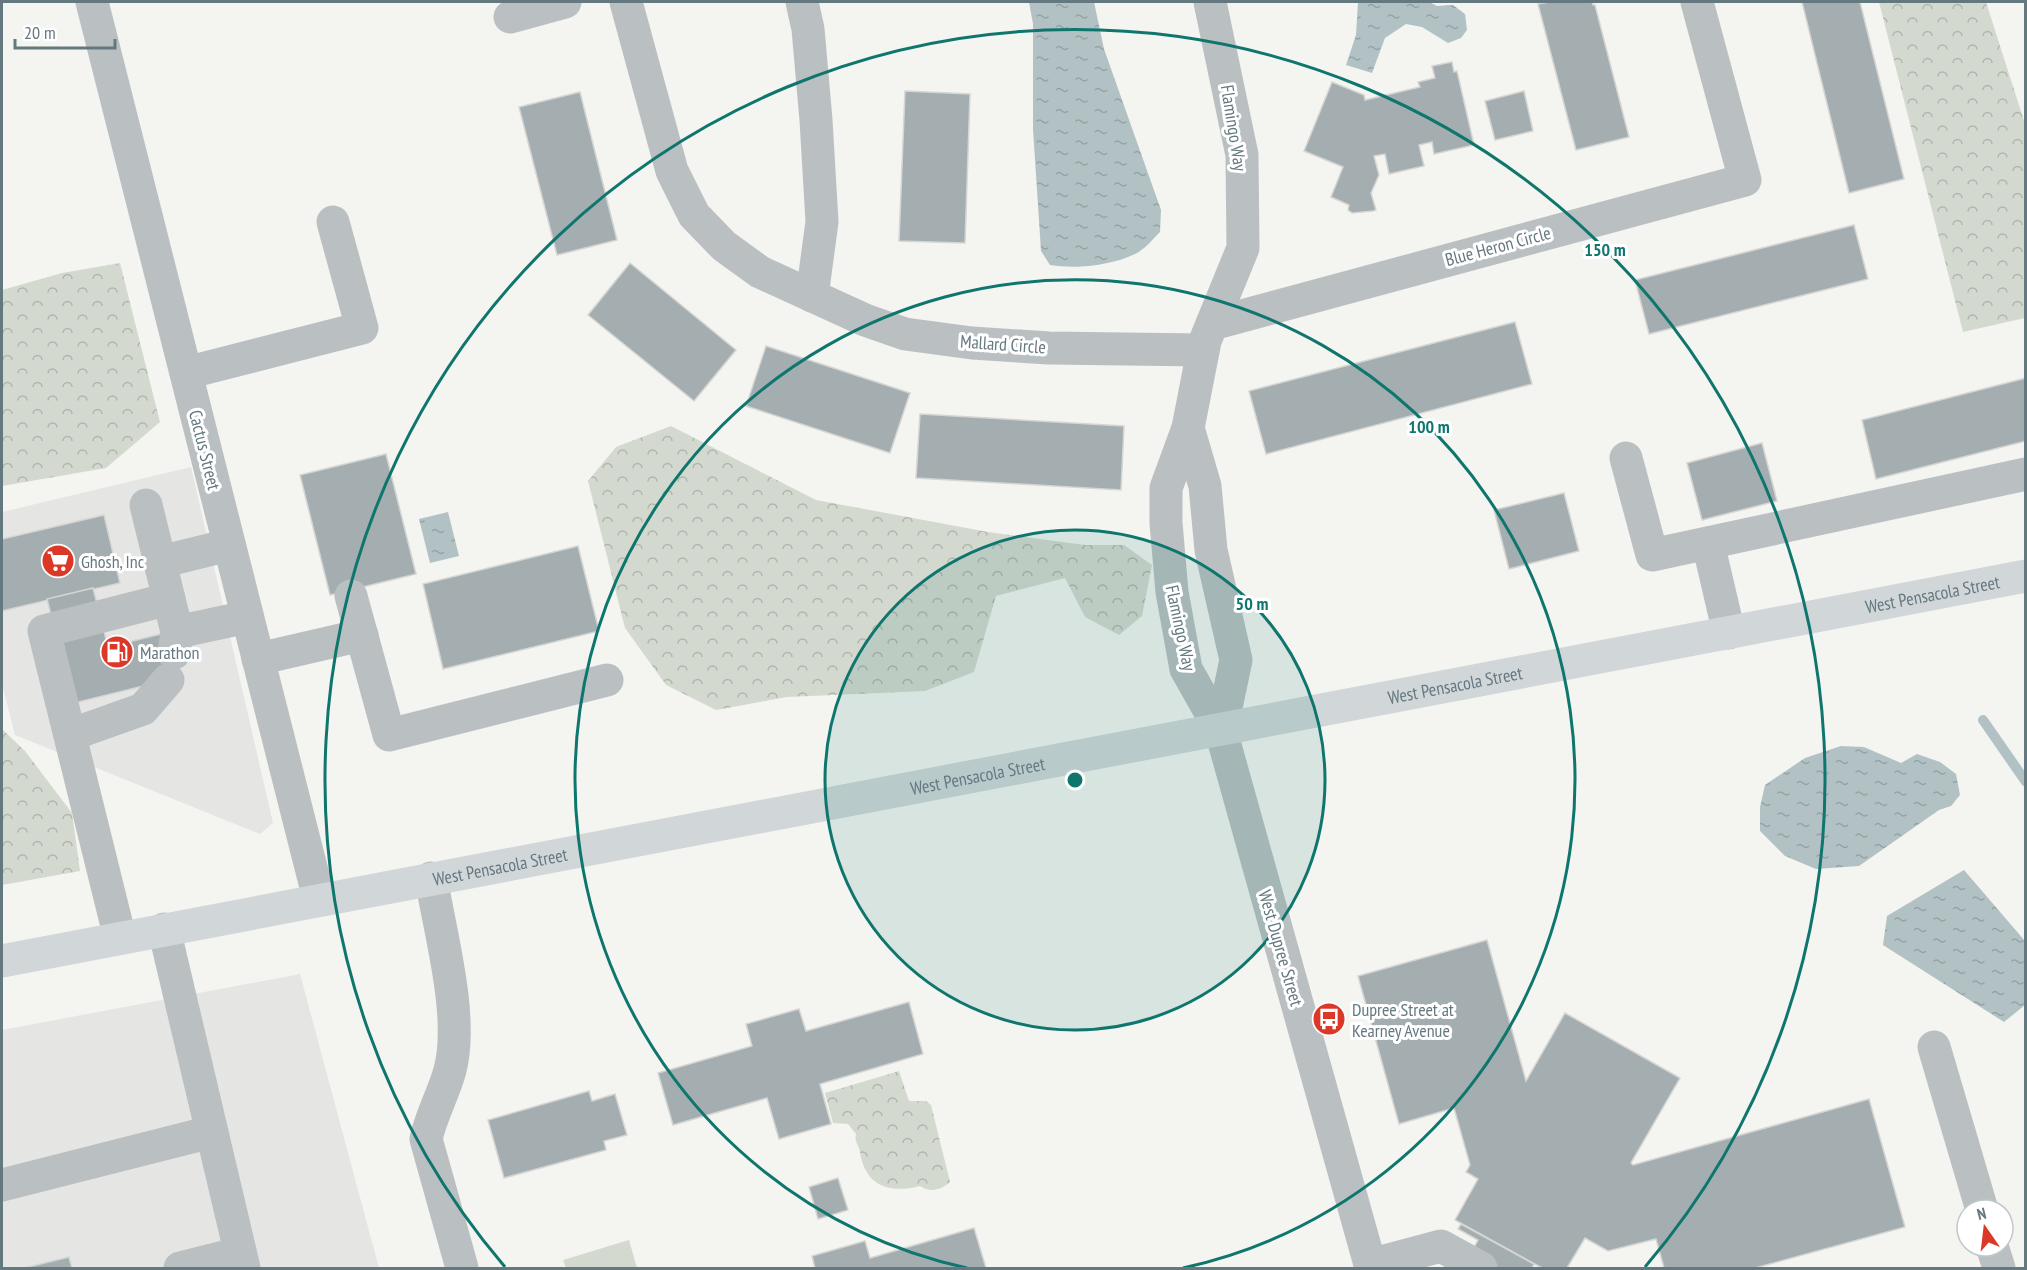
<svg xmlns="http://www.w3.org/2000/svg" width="2027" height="1270" viewBox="0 0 2027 1270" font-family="'PT Sans Narrow',sans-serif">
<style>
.built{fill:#e5e5e4}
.forest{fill:url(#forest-crowns)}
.pitch{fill:#d4d9d0}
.water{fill:url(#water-ripples)}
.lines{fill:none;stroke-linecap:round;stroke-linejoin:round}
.stream{stroke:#b2c2c4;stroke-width:10}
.building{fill:#a4aeb1;stroke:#d5d5d3;stroke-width:1.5}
.minor{stroke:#bac0c2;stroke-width:33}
.major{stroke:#d1d6d9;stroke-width:33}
.ring{fill:none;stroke:#0f766e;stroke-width:3}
.labels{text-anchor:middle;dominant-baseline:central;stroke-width:6;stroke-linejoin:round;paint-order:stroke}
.street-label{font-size:18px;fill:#647880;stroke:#fff}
.poi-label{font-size:18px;fill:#647880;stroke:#fff;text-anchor:start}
.centre{fill:#0f766e;stroke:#fff;stroke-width:3}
.ring-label{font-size:18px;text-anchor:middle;font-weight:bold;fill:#0f766e;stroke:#fff;stroke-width:6;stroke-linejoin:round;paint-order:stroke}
</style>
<defs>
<pattern id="forest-crowns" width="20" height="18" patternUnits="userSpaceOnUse" patternTransform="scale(1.5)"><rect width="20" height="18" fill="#d4d9d0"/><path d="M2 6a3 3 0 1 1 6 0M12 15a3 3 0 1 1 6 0" fill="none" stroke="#b0b5ae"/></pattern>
<pattern id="water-ripples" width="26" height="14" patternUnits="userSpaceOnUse" patternTransform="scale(1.5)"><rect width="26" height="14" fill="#b2c2c4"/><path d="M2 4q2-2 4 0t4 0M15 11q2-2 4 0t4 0" fill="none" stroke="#94a2a4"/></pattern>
</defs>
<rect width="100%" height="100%" fill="#f4f4f0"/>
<g class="built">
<polygon points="191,467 273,823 260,834 15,735 2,684 2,512"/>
<polygon points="300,974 379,1268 2,1268 2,1030"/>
</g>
<g class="forest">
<polygon points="1879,2 1986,2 2025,124 2025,318 1963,332"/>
<polygon points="120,263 160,422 106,468 2,486 2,290 62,273"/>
<polygon points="671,426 816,500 988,532 1085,545 1124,545 1152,565 1142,616 1119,635 1085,617 1065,578 996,596 974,672 925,691 787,697 716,710 666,685 625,628 588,481 616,447"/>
<polygon points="2,729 25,751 72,813 80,871 2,885"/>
<path d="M899 1071 909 1101H926L931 1105 950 1182C941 1190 930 1193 920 1186 889 1194 865 1186 860 1152 859 1145 854 1142 856 1134L848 1124 833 1123 825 1093Z"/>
</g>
<polygon class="pitch" points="629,1240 637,1268 566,1268 563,1260"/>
<g class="water">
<path d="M1029 2H1094L1104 49 1161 210 1160 232C1153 239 1144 250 1135 254 1110 266 1076 269 1050 265L1041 251 1033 129V24Z"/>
<polygon points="1358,2 1429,2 1437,6 1453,5 1465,14 1467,30 1461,38 1448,43 1422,27 1406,24 1385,38 1372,73 1346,65 1356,35"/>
<polygon points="448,512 459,556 430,563 419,519"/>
<polygon points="1841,746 1864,747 1901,763 1917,754 1940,762 1956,774 1960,795 1951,806 1939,810 1859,866 1816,869 1785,856 1760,831 1760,807 1765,785 1805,758"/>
<polygon points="1964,870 2025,941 2025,1005 2004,1022 1883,945 1887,916"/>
</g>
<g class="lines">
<polyline class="stream" points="1983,720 2026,782"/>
</g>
<g class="building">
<polygon points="1550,2 1592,2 1593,5 1595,5 1629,137 1576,150 1538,4"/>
<polygon points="1802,2 1860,2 1904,179 1849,193"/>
<polygon points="1452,62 1454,72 1457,71 1474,145 1434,154 1432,142 1419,145 1424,166 1389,174 1385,154 1374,156 1379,175 1371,193 1376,210 1373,211 1352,213 1348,210 1349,205 1331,197 1343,167 1304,151 1332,82 1364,95 1365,100 1420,87 1418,82 1435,78 1432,66"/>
<polygon points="905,91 970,94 965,243 899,241"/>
<polygon points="1524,91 1533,131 1495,140 1485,101"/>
<polygon points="580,92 617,240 557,255 519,107"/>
<polygon points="1854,225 1868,279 1649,334 1635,280"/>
<polygon points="630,263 736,350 694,401 588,315"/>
<polygon points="1515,322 1532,384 1266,454 1249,391"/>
<polygon points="766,346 910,393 890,453 746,406"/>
<polygon points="2026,378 2026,441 1876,479 1862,420"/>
<polygon points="920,414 1124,426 1121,490 916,478"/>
<polygon points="1762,443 1777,501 1702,520 1687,463"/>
<polygon points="386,454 416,574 330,595 300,475"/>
<polygon points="1564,493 1579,551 1509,569 1494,510"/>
<polygon points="104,515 120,583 2,611 2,539"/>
<polygon points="578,546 599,631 443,669 423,584"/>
<polygon points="93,588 108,647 169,632 180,677 50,709 62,658 47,599"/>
<polygon points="1487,940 1526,1081 1565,1013 1680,1078 1631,1163 1633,1165 1869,1099 1905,1227 1755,1268 1664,1268 1656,1239 1608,1251 1585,1238 1567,1268 1542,1268 1455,1220 1478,1179 1466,1172 1470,1165 1454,1108 1399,1124 1358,976"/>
<polygon points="909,1002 923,1054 820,1084 831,1124 779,1139 767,1098 673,1125 658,1073 752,1046 746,1024 799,1009 806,1031"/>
<polygon points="589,1091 592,1101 615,1094 627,1135 604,1141 606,1150 504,1178 488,1120"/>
<polygon points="838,1178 848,1210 818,1219 809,1187"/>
<polygon points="1461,1224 1534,1264 1532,1268 1463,1268 1478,1240 1458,1229"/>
<polygon points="974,1228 986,1268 815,1268 812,1256 865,1241 870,1258"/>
<polygon points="69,1257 72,1268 24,1268"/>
</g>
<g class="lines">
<g class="minor">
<polyline points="92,2 319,899"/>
<polyline points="626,2 672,171 694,215 724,246 760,272 865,320 905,334 972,343 1049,348 1203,350"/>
<polyline points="802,2 808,29 816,120 822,222 812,296"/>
<polyline points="1210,2 1242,155 1243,248 1205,341 1188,428 1166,488 1166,523 1172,592 1186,669 1221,731 1371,1268"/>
<polyline points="510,17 565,2"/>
<polyline points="1212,324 1745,180 1697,2"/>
<polyline points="186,373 362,328 333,222"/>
<polyline points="1188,428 1205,486 1211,550 1236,660 1221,731"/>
<polyline points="1626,458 1652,555 2026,474"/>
<polyline points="146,505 177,632 174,653"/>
<polyline points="1708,543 1729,633"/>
<polyline points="160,562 229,545"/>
<polyline points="351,596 389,735 607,680"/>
<polyline points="177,632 247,617"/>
<polyline points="258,659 362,635"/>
<polyline points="70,735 143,709 168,680"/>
<path d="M431 878C440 932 464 1017 450 1070 444 1093 431 1115 426 1139L462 1268"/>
<polyline points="164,929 244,1268"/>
<polyline points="120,938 44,631 169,599"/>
<polyline points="1934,1047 1982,1210"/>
<polyline points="2,1185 211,1132"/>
<polyline points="1992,1246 1999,1268"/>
<polyline points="1370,1265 1441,1246 1481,1268"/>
<polyline points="180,1268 240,1253"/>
</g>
<path class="major" id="s1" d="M2 961 2026 576"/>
</g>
<circle cx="1075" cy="780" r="250" fill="#0f766e" fill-opacity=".12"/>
<g class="ring">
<circle cx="1075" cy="780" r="250"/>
<path d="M967 1268A500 500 0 1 1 1183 1268"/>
<path d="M505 1267A750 750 0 1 1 1645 1267"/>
</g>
<defs>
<g id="supermarket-disc" transform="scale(1.725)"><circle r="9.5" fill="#dc3828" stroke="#fff"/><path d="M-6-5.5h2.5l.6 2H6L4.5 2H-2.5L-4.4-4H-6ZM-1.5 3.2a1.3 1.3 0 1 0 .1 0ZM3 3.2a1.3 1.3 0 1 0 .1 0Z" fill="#fff"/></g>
<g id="fuel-disc" transform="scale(1.725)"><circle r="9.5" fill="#dc3828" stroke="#fff"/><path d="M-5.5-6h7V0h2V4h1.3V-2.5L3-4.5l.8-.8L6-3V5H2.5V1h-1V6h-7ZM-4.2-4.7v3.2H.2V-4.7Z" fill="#fff"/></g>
<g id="bus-disc" transform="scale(1.725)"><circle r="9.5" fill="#dc3828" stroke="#fff"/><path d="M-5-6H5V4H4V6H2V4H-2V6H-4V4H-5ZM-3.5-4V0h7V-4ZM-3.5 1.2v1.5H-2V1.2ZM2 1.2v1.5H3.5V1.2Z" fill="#fff"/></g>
</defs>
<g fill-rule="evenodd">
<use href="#supermarket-disc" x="58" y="561"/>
<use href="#fuel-disc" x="117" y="652"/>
<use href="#bus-disc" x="1329" y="1019"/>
</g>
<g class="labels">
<g class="street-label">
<text transform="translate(1234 128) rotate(81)">Flamingo Way</text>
<text transform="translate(1498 246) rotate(-15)">Blue Heron Circle</text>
<text transform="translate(1003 344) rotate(4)">Mallard Circle</text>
<text transform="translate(205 450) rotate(76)">Cactus Street</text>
<text stroke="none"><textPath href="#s1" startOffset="1965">West Pensacola Street</textPath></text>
<text transform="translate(1181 628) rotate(78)">Flamingo Way</text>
<text stroke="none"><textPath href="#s1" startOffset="1479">West Pensacola Street</textPath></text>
<text stroke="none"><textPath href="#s1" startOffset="993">West Pensacola Street</textPath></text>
<text stroke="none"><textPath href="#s1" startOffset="507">West Pensacola Street</textPath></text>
<text transform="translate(1281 948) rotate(74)">West Dupree Street</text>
</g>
<g class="poi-label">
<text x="81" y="561">Ghosh, Inc</text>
<text x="140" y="652">Marathon</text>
<text x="1352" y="1009">Dupree Street at<tspan x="1352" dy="21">Kearney Avenue</tspan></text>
</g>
</g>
<circle cx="1075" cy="780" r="9" class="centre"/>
<g class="ring-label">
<text x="1605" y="256">150 m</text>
<text x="1429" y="433">100 m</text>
<text x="1252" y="610">50 m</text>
</g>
<rect width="2027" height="1270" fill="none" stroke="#647880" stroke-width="6"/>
<g transform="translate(1985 1228) rotate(346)"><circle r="28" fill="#ffffff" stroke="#c1c9cc" stroke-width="1.5"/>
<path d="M0-4.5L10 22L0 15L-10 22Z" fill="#dc3828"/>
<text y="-9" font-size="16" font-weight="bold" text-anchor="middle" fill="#647880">N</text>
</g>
<path d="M15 39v9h100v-9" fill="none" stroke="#647880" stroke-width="3"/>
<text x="24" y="39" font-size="18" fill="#647880" stroke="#ffffff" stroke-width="4.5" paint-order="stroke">20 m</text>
</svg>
